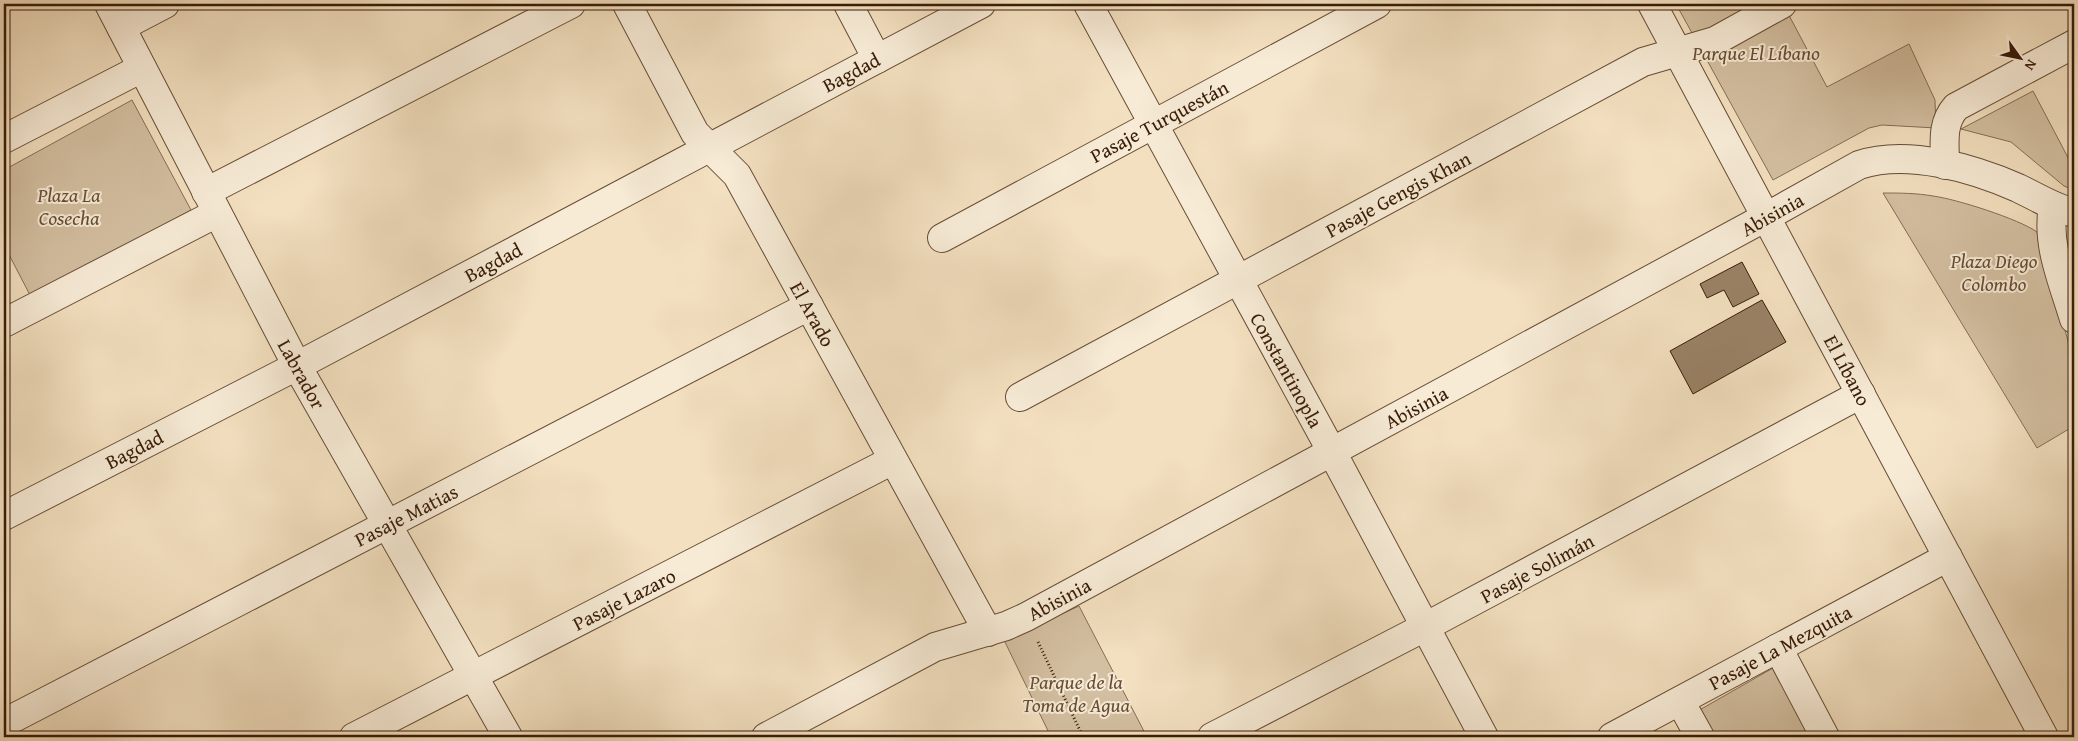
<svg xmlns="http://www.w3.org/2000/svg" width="2078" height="741" viewBox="0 0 2078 741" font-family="'Gentium Book Plus',serif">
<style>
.green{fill:#d3bfa1;stroke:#866e54}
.building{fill:#9a8267;stroke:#391c07}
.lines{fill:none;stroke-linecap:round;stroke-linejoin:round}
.street-casing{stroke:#684d35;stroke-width:30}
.path{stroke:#391c07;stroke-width:3;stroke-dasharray:1 2.5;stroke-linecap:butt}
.street{stroke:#f7ebd6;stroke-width:28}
.labels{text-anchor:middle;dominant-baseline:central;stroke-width:4;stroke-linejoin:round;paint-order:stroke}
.park-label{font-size:20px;font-style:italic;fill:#674d35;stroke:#f7ebd6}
.street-label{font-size:20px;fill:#391c07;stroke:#f7ebd6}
</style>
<rect width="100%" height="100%" fill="#f3e0c0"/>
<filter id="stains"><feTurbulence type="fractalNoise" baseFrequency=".004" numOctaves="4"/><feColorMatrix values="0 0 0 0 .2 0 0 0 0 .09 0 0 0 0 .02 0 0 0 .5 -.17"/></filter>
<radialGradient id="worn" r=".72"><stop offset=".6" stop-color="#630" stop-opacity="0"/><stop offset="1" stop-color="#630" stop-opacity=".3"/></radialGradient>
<g class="green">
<polygon points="1676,4 1783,4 1827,87 1909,44 1935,100 1936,128 1882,125 1869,128 1773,180"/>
<polygon points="2033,91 2074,169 2074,190 2064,186 2011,142 1961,129"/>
<polygon points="132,100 191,210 31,297 4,245 4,170"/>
<path d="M1883 193C1899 193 1916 193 1933 196 1956 199 2019 219 2037 232L2074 362V426L2037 448Z"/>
<polygon points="1079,606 1147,737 1051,737 1004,640"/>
<polygon points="1773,668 1812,737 1710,737 1696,712"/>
</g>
<g class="building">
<polygon points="1742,262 1759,294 1733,307 1724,290 1707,298 1700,284"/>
<polygon points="1762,300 1786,342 1693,394 1670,351"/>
</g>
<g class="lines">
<g class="street-casing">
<g id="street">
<polyline points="109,4 297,366 508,737"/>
<polyline points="627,4 695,133 737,175 988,632"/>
<polyline points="848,4 877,59"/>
<polyline points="1088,4 1332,452 1484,737"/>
<polyline points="1652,4 2044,737"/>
<polyline points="121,27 165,4"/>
<polyline points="4,139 142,68"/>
<path d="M1945 165C1945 143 1941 124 1956 107L2074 44"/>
<polyline points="206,192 571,4"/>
<path d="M2053 206C2046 245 2063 282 2074 319"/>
<polyline points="942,238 1377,4"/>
<polyline points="4,323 217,213"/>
<polyline points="1020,397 1643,62 1715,41 1782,4"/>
<polyline points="4,516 297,366 981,4"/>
<polyline points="1778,648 1825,737"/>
<polyline points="1680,701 1700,737"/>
<polyline points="4,723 809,306"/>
<polyline points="354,737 893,460"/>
<path d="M766 737 935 647 1006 626 1026 617 1766 217 1859 165C1907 149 1973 168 2018 188 2037 197 2054 208 2074 213"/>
<polyline points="1212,737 1425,627 1861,394"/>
<polyline points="1612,737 1948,557"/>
</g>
</g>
<polyline class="path" points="1038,642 1083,737"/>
<use href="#street" class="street"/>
</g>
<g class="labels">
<g class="park-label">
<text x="1756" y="52">Parque El Líbano</text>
<text x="69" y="194">Plaza La<tspan x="69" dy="23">Cosecha</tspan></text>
<text x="1994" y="260">Plaza Diego<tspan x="1994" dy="23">Colombo</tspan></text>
<text x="1076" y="681">Parque de la<tspan x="1076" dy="23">Toma de Agua</tspan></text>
</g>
<g class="street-label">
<text transform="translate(851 72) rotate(-28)">Bagdad</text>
<text transform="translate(1159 121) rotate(-28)">Pasaje Turquestán</text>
<text transform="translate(1398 194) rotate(-28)">Pasaje Gengis Khan</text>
<text transform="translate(1772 214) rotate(-29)">Abisinia</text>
<text transform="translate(493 262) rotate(-28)">Bagdad</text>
<text transform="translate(813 314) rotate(61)">El Arado</text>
<text transform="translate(1287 370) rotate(61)">Constantinopla</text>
<text transform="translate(1848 370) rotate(62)">El Líbano</text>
<text transform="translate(302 374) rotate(61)">Labrador</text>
<text transform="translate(1416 407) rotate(-28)">Abisinia</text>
<text transform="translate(134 449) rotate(-27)">Bagdad</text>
<text transform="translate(406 515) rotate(-27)">Pasaje Matias</text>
<text transform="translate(1537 568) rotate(-28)">Pasaje Solimán</text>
<text transform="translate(624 599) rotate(-27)">Pasaje Lazaro</text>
<text transform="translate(1059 599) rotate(-28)">Abisinia</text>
<text transform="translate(1780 647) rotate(-28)">Pasaje La Mezquita</text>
</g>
</g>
<rect width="2078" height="741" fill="none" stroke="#f3e0c0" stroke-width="20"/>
<rect x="5" y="5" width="2068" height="731" fill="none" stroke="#391c07" stroke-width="2.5"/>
<rect x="10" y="10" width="2058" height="721" fill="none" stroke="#391c07"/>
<g transform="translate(2020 58) rotate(123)" stroke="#f7ebd6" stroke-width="4" paint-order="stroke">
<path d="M0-4L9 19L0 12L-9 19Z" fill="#391c07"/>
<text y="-8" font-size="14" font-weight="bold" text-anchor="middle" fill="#391c07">N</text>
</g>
<rect width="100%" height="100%" filter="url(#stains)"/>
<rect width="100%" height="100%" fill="url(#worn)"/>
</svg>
